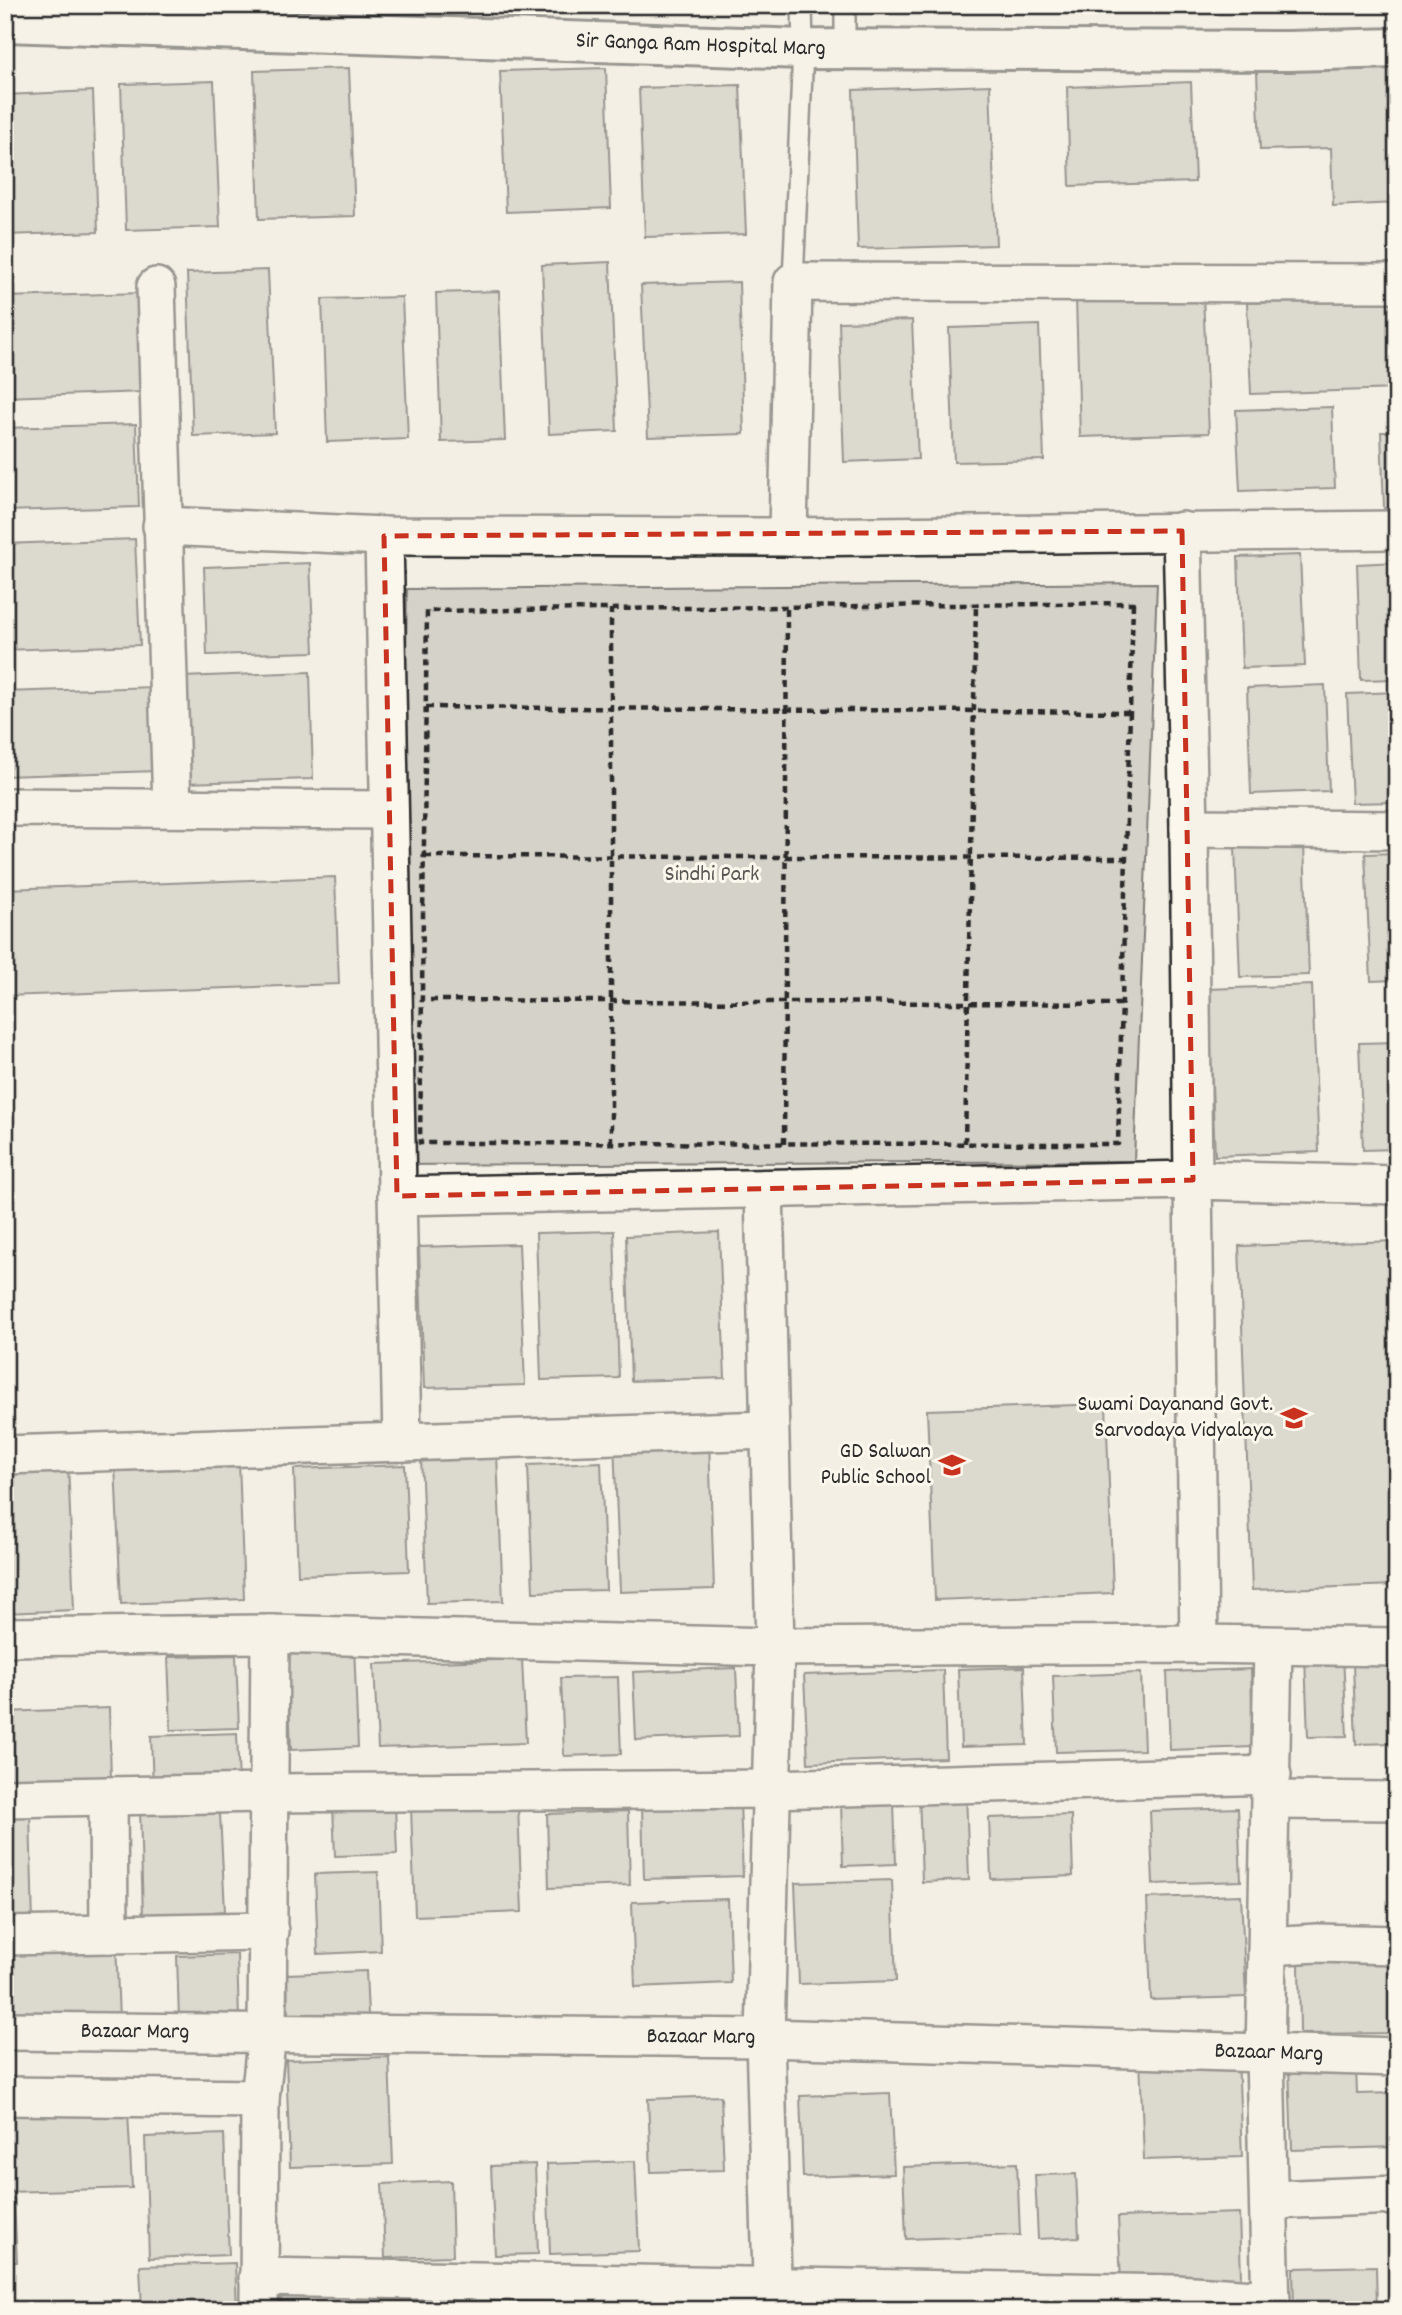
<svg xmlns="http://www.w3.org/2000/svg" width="1402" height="2315" viewBox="0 0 1402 2315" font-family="Dekko,sans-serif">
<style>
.green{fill:#d5d2c9;stroke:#807e7a;stroke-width:2}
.building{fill:#c0beb6;stroke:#2b2b2b;stroke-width:2}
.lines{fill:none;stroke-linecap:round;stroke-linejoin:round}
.lane-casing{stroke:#2b2b2b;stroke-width:24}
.street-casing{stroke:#2b2b2b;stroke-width:42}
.secondary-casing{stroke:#2b2b2b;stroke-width:44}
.path{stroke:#2b2b2b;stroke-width:4.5;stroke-dasharray:7 5;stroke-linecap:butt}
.lane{stroke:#fbf7ec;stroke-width:19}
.street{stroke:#fbf7ec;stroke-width:37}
.secondary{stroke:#fbf7ec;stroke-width:38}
.marked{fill:none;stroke:#c8321e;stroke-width:5;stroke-dasharray:14 9;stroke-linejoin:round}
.labels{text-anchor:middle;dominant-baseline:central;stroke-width:6;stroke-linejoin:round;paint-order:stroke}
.street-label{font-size:23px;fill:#2b2b2b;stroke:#fbf7ec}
.park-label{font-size:23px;fill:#565552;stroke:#fbf7ec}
.poi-label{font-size:23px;fill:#2b2b2b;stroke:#fbf7ec;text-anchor:end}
</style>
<rect width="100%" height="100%" fill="#f3efe4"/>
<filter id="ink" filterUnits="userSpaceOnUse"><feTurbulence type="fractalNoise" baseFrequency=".0143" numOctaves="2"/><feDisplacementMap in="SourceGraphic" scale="14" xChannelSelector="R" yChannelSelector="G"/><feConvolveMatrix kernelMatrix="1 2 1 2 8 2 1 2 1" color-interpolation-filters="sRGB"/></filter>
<g filter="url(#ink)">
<polygon class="green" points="1157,583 1134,1161 398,1165 407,589"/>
<g class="building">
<polygon points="349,68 355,216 259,219 254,71"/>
<polygon points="606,68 611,208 506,212 500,71"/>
<polygon points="1397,68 1397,203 1333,206 1331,148 1260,150 1257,72"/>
<polygon points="214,81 220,227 126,230 121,84"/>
<polygon points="1191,82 1195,182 1070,186 1067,87"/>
<polygon points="740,85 746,234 645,237 639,88"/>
<polygon points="990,85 996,245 858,249 853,90"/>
<polygon points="93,91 98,232 5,235 5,95"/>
<polygon points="610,262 617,431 549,434 542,265"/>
<polygon points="268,270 275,433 193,436 187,273"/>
<polygon points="739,282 744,434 648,437 641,285"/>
<polygon points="499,291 505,440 441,442 436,293"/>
<polygon points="142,293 145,392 5,397 5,297"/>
<polygon points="1203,295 1209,433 1080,437 1076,299"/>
<polygon points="402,297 408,439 327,442 322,299"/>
<polygon points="1395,297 1397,389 1251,394 1247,303"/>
<polygon points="912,320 918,459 844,462 839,322"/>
<polygon points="1039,325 1044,460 954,462 949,328"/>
<polygon points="1332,407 1335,488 1240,491 1236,410"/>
<polygon points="136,424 139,507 5,511 5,428"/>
<polygon points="1381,432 1397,432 1397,508 1384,508"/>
<polygon points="135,539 140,645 5,650 5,544"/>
<polygon points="1300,555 1305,666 1242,668 1238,557"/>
<polygon points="1397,562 1397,679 1361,680 1357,564"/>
<polygon points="310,563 314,652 207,655 204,567"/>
<polygon points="310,672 313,779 185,783 182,677"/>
<polygon points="1325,685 1329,791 1251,794 1247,688"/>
<polygon points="154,687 157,771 5,776 5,692"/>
<polygon points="1397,692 1397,802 1352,803 1347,694"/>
<polygon points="1304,844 1309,975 1240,977 1235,847"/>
<polygon points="1397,853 1397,980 1371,981 1365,854"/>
<polygon points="335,877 339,984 5,996 5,889"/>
<polygon points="1312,985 1319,1152 1215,1156 1208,989"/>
<polygon points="1397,1042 1397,1149 1363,1150 1359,1043"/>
<polygon points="614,1231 619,1378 541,1380 536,1233"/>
<polygon points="719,1232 725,1378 631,1381 626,1236"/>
<polygon points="1397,1241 1397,1585 1252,1590 1239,1246"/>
<polygon points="519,1244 525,1385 424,1388 419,1247"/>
<polygon points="1106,1404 1113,1593 935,1600 927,1410"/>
<polygon points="709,1439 714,1589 620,1592 614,1442"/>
<polygon points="497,1454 503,1601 427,1603 421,1457"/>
<polygon points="239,1460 244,1599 121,1604 115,1464"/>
<polygon points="68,1462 74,1610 5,1613 5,1464"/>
<polygon points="601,1462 606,1590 533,1592 528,1465"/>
<polygon points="405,1465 409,1571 298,1575 294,1469"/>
<polygon points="354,1644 358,1747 291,1750 287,1646"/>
<polygon points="236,1655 239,1728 171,1730 168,1657"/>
<polygon points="1343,1656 1347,1736 1308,1737 1305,1657"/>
<polygon points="522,1659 526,1743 378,1748 374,1664"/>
<polygon points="1397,1663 1397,1743 1356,1744 1353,1664"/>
<polygon points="1024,1667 1027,1745 961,1747 958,1669"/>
<polygon points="736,1668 739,1736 636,1740 633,1672"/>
<polygon points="1251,1669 1253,1747 1170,1750 1167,1672"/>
<polygon points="943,1670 946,1758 808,1763 804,1675"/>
<polygon points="1141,1673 1144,1750 1056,1752 1053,1676"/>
<polygon points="618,1677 621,1754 564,1756 561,1678"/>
<polygon points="109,1708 111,1779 5,1782 5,1712"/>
<polygon points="237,1733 239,1785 153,1788 151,1736"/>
<polygon points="966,1790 969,1880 922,1882 919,1792"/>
<polygon points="894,1802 896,1864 843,1866 841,1804"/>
<polygon points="740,1803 743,1876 644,1879 642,1807"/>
<polygon points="395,1805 397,1854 335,1856 333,1806"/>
<polygon points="518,1805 522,1912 415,1916 411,1809"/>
<polygon points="1238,1808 1241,1881 1153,1884 1150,1811"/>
<polygon points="140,1809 220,1814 225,1911 143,1917"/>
<polygon points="628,1811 630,1885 549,1888 547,1814"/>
<polygon points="30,1813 33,1924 5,1925 5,1814"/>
<polygon points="1071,1815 1073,1876 991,1879 989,1818"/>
<polygon points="378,1872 381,1951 318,1954 315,1874"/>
<polygon points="892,1880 896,1981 799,1984 795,1883"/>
<polygon points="1241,1895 1246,1997 1151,2000 1147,1898"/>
<polygon points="728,1899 731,1983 635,1987 632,1902"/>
<polygon points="116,1941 119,2020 5,2024 5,1944"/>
<polygon points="237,1954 239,2018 179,2020 177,1956"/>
<polygon points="1397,1962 1397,2033 1300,2034 1299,1963"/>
<polygon points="366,1971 368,2015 288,2018 287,1974"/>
<polygon points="1238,2056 1242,2157 1144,2160 1140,2059"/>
<polygon points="389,2057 393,2164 290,2167 286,2060"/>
<polygon points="1356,2066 1357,2094 1397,2093 1397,2147 1292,2150 1289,2067"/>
<polygon points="890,2093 894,2174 803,2177 800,2096"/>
<polygon points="721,2096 724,2170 651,2172 648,2099"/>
<polygon points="128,2112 132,2188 9,2192 6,2116"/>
<polygon points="224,2134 229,2255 149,2258 145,2137"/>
<polygon points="635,2161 639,2251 550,2254 547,2164"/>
<polygon points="1017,2163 1020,2235 906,2239 903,2167"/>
<polygon points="535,2164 538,2254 495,2255 491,2166"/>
<polygon points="1076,2174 1079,2237 1038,2239 1035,2175"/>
<polygon points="451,2181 453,2256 385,2258 382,2184"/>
<polygon points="14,2199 17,2262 5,2262 5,2200"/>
<polygon points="1239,2213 1241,2278 1121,2282 1118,2217"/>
<polygon points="235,2263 237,2310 142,2310 140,2266"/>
<polygon points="1376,2266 1377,2310 1294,2310 1293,2268"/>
<polygon points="5,2275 9,2275 10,2310 5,2310"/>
<polygon points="350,2294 351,2310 282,2310 281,2296"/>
<polygon points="121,2300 122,2310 25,2310 25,2303"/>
<polygon points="477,2304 477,2310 368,2310 368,2308"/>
<polygon points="735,2308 735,2310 669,2310"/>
</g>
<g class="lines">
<g class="lane-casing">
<g id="lane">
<polyline points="845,5 845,49"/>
<polyline points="793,282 803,49 802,5"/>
</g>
</g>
<g class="street-casing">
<g id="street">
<polyline points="1397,283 793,282 788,537 1397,530"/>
<polyline points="156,287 172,808"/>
<polyline points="162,526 384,536 788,537"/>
<polyline points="384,536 402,1442"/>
<polyline points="5,807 389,810"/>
<polyline points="1189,828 1397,830"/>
<polyline points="764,1189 775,1647 765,2038 773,2310"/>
<polyline points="397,1196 1193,1180 1189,828 1182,531"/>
<polyline points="5,1455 769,1430"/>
<polyline points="5,1637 270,1634 775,1647 1199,1644 1397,1647"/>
<polyline points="1199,1644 1193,1180 1397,1185"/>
<polyline points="108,1796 109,1934"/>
<polyline points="5,1798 270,1793 771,1789 1272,1775"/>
<polyline points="1271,1800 1397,1801"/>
<polyline points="5,1936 269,1931"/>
<polyline points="1268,1946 1317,1943 1397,1945"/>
<path id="s1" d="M5 2031 765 2038 1397 2057"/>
<polyline points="5,2096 260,2099"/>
<polyline points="1270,2200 1397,2195"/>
<polyline points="258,2277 1176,2294 1271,2300"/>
<polyline points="259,2310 260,2099 267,2033 270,1634"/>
<polyline points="1271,2310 1265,2055 1273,1646"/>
</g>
</g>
<g class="secondary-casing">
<g id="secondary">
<path id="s2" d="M5 22 803 49 1289 51 1397 48"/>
</g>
</g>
<g class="path">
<polygon points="1133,603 1118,1144 420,1143 427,611"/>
<polyline points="426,707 1130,712"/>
<polyline points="425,856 1126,858"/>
<polyline points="430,1000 1121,1004"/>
<polyline points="611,1143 611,609"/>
<polyline points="965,1143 976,605"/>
<polyline points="784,1144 787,607"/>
</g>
<use href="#lane" class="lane"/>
<use href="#street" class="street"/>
<use href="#secondary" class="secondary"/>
</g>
</g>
<path d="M0 0H1402V2315H0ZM1182 531 1193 1180 397 1196 384 536Z" fill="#f3efe4" fill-opacity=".55" fill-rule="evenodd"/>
<path class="marked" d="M1182 531 1193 1180 397 1196 384 536Z"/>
<defs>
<g id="school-bare" transform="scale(2.1)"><path d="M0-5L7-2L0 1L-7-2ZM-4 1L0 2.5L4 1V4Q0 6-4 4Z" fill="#c8321e" stroke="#fbf7ec" stroke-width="2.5" paint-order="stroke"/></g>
</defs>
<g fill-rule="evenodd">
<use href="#school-bare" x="1294" y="1418"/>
<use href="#school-bare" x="952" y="1465"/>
</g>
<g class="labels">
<g class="street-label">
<text stroke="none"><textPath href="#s2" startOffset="696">Sir Ganga Ram Hospital Marg</textPath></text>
<text stroke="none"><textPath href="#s1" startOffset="130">Bazaar Marg</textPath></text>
<text stroke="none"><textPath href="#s1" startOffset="696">Bazaar Marg</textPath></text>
<text stroke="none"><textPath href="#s1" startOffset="1264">Bazaar Marg</textPath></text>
</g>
<g class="park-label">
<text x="712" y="875">Sindhi Park</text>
</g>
<g class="poi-label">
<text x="1273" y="1405">Swami Dayanand Govt.<tspan x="1273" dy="26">Sarvodaya Vidyalaya</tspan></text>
<text x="931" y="1452">GD Salwan<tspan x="931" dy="26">Public School</tspan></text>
</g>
</g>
<rect width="1402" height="2315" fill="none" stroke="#fbf7ec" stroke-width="28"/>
<rect x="14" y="14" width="1374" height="2287" fill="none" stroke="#2b2b2b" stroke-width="2.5" filter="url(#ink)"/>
</svg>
